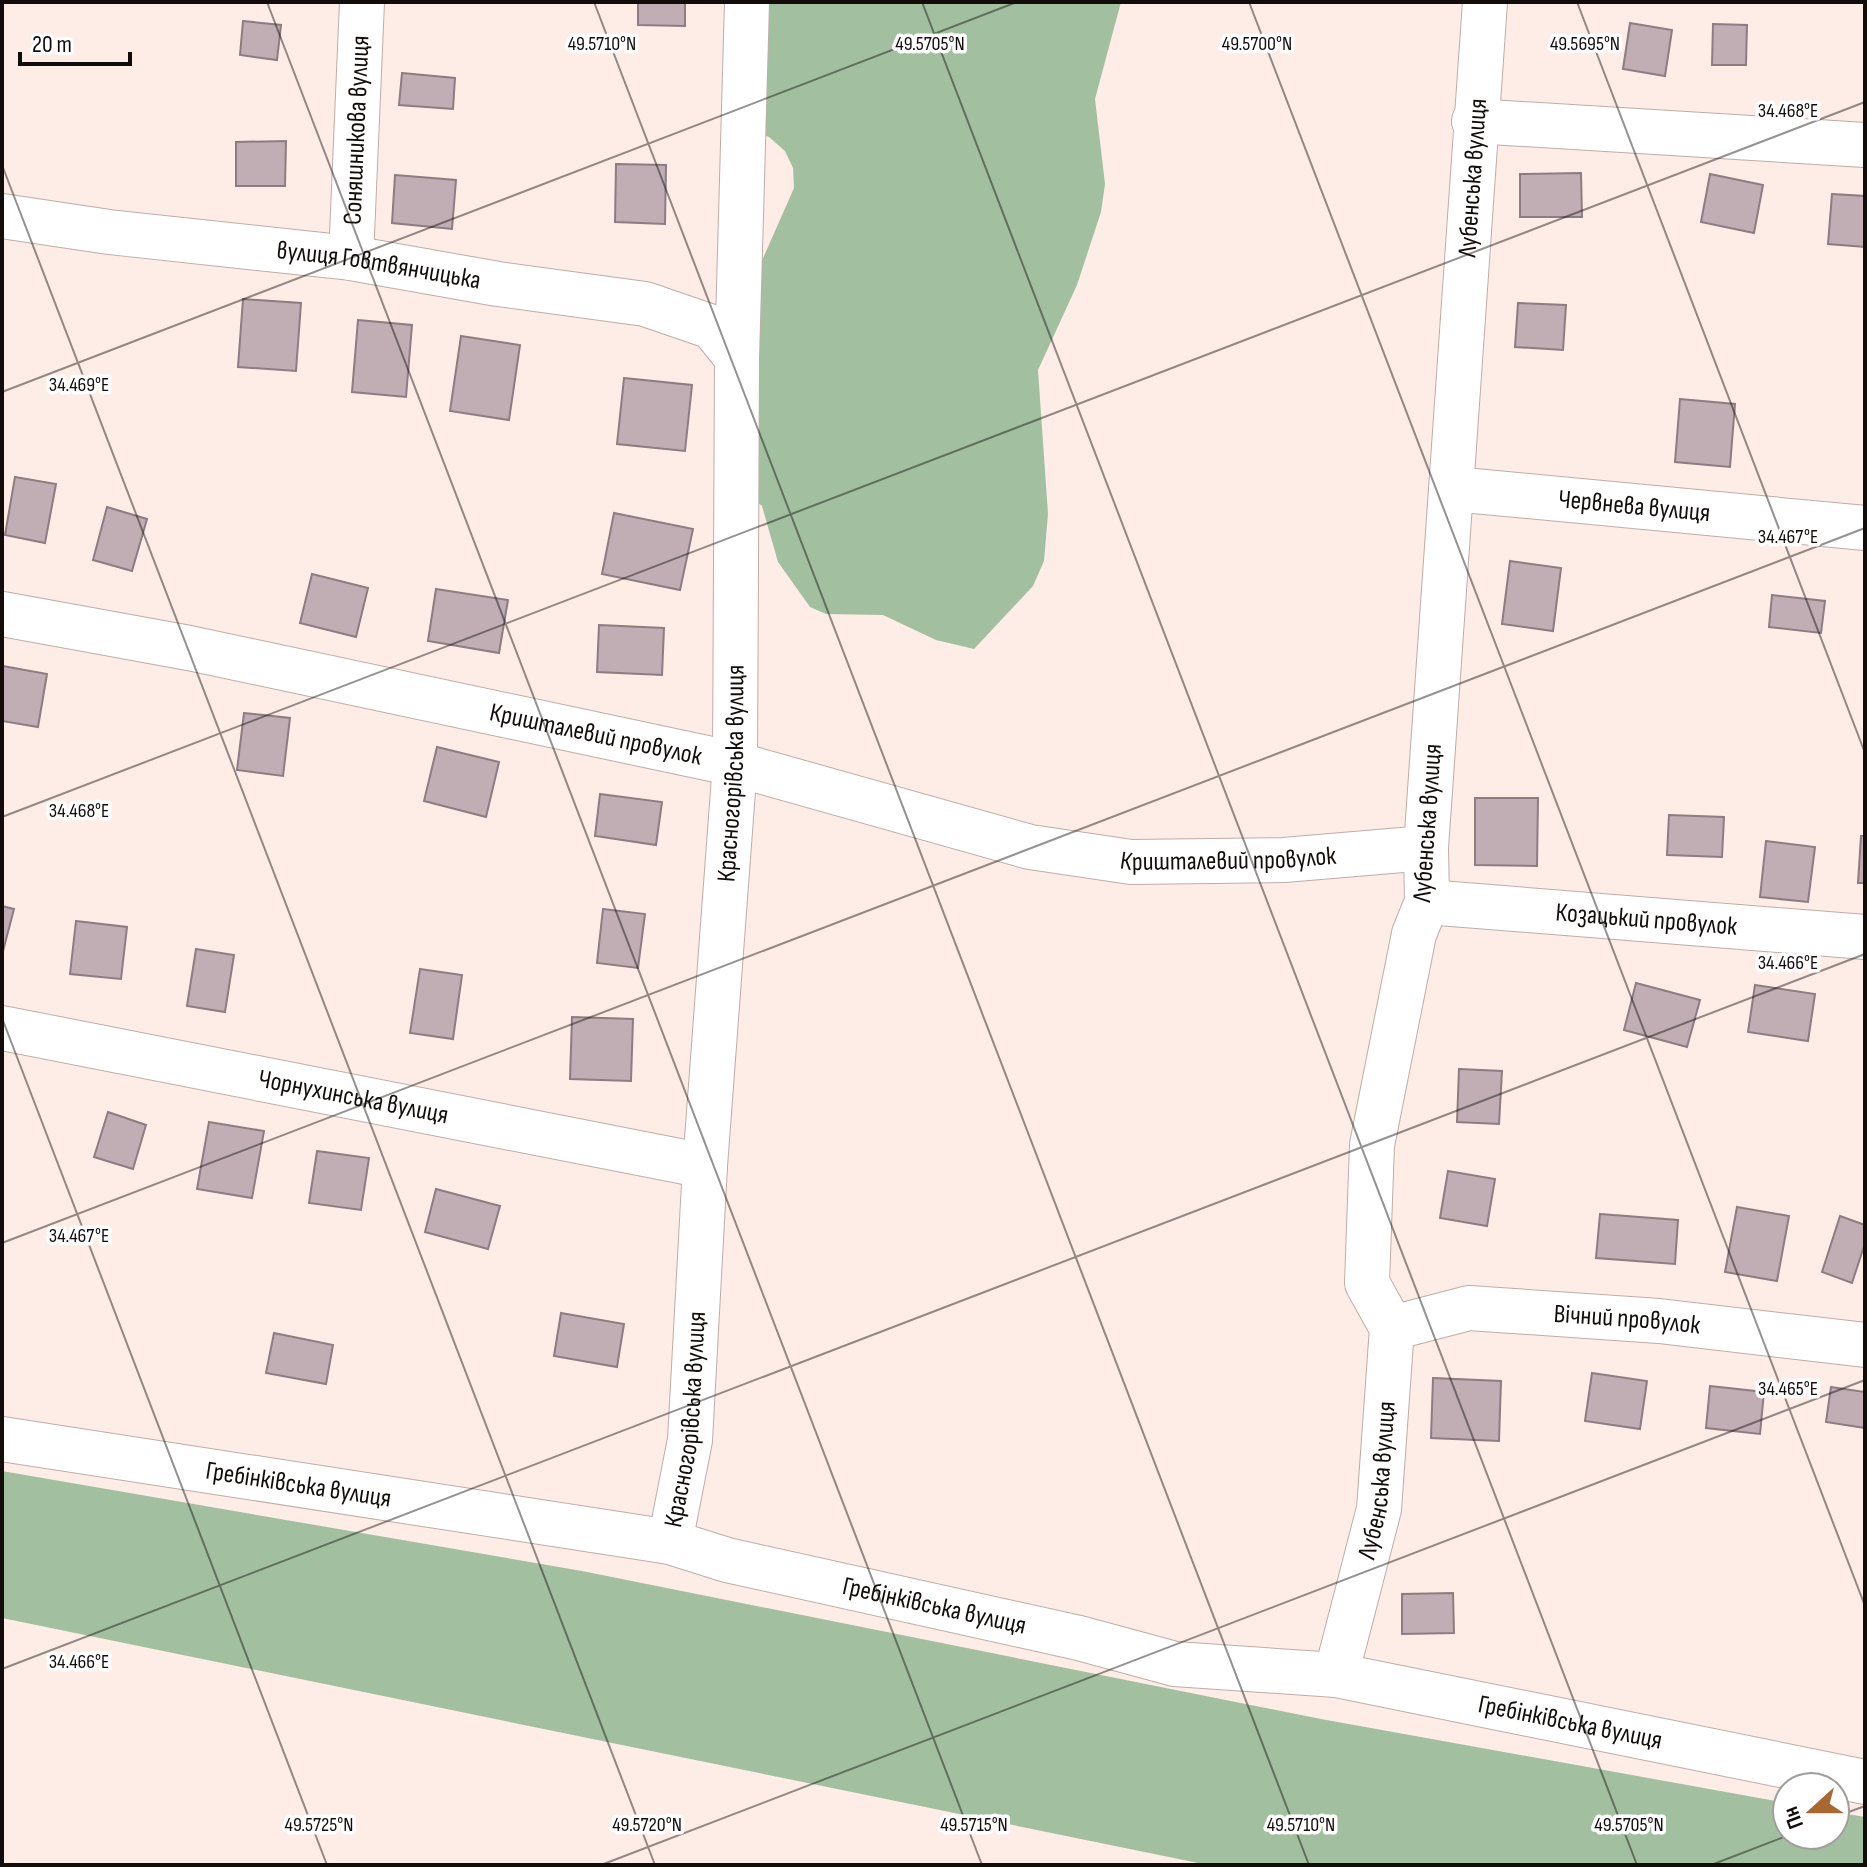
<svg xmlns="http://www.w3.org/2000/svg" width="1867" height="1867" viewBox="0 0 1867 1867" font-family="'Sofia Sans Condensed',sans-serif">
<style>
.forest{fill:#a2c0a0}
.building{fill:#c0aeb4;stroke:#8d7c81;stroke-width:2}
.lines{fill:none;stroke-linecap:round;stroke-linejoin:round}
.street-casing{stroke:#beada7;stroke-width:46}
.street{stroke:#fff;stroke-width:44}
.ticks{fill:none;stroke:#120d0b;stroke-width:2;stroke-opacity:0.45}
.labels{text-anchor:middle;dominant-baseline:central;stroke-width:7;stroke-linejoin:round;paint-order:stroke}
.street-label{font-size:26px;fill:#120d0b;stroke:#fff}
.ticks-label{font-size:20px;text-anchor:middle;fill:#120d0b;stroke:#fff;stroke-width:7;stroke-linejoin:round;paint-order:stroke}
</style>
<rect width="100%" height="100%" fill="#feece6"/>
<g class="forest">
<polygon points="726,2 1121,2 1095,99 1105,184 1101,212 1077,285 1038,370 1048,514 1044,561 1033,586 974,649 936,640 883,615 826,614 810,607 778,562 762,506 741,488 753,281 794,188 793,168 785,151 769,137 733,121"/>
<polygon points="2,1471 582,1571 1321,1719 1787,1803 1787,1835 1835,1835 1835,1812 1865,1817 1865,1865 1208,1865 2,1618"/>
</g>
<g class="building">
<polygon points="638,2 685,2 685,26 638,25"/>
<polygon points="243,21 281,25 277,60 240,55"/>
<polygon points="1630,23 1672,30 1665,76 1623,69"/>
<polygon points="1713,24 1747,25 1746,65 1712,65"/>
<polygon points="402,73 455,78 453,109 399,105"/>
<polygon points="286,141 285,186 236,186 236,142"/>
<polygon points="616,164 666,165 665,224 615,222"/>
<polygon points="1581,173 1582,217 1520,217 1520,174"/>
<polygon points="1710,174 1763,185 1754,233 1701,222"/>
<polygon points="395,175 456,180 452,229 392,223"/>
<polygon points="1832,194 1865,196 1865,247 1828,244"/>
<polygon points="243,299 301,303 296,371 238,367"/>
<polygon points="1518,303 1566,305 1563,350 1515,347"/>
<polygon points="358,320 412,325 406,397 352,392"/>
<polygon points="461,336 520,345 509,420 450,411"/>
<polygon points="624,378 692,385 685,451 617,444"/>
<polygon points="1680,399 1735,404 1730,467 1675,462"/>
<polygon points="15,477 56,484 45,543 5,535"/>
<polygon points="107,507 147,519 132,571 93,560"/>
<polygon points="614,513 693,529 680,590 602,574"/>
<polygon points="1510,561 1561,568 1553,631 1502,624"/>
<polygon points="312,574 368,588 356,637 300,623"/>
<polygon points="436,589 508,600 499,653 428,641"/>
<polygon points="1772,595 1825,601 1821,633 1769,627"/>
<polygon points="599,625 664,628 662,675 597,672"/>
<polygon points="3,666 47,674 38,727 2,721"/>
<polygon points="244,713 290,718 283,776 237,770"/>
<polygon points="437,747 499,762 486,817 424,801"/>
<polygon points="600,794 662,802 656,845 595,836"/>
<polygon points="1475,798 1538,798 1537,866 1475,865"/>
<polygon points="1669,815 1724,817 1722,857 1667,855"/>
<polygon points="1861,836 1865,836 1865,883 1858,883"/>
<polygon points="1766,841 1815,847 1808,902 1760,897"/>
<polygon points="2,906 14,909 2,955"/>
<polygon points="603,909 645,914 638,968 597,963"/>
<polygon points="76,921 127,927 121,979 70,974"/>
<polygon points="196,949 234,955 225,1012 187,1006"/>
<polygon points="420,969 462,975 453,1039 410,1033"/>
<polygon points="1636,983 1700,1000 1687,1047 1624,1030"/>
<polygon points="1755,985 1815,994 1808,1041 1748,1032"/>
<polygon points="572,1017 633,1019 631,1081 570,1079"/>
<polygon points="1459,1069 1502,1071 1499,1124 1457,1122"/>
<polygon points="108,1112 146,1125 133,1169 94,1157"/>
<polygon points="209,1122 264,1131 252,1198 197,1189"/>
<polygon points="317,1151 369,1158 361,1210 309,1203"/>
<polygon points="1448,1171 1495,1179 1487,1226 1440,1218"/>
<polygon points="436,1189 500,1206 488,1249 425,1232"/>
<polygon points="1737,1207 1789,1216 1777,1281 1725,1272"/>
<polygon points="1600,1214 1678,1220 1675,1264 1596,1258"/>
<polygon points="1840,1216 1865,1225 1865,1243 1852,1283 1822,1272"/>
<polygon points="561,1313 624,1324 617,1367 554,1356"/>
<polygon points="274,1333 333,1345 326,1384 266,1373"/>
<polygon points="1592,1373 1647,1381 1640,1429 1585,1421"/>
<polygon points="1433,1378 1501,1381 1499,1441 1431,1438"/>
<polygon points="1710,1386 1764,1392 1760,1434 1706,1428"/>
<polygon points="1831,1387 1865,1392 1865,1428 1826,1422"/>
<polygon points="1453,1593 1454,1633 1402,1634 1402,1594"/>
</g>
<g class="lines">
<g class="street-casing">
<g id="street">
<polyline points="1474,121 1865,145"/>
<path id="s1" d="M2 216 109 232 351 258 498 284 645 304 712 327 737 358"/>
<path id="s2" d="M351 258 362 2"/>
<path id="s3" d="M1453 489 1865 528"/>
<path id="s4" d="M2 614 189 648 735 764 1030 847 1131 862 1284 860 1426 848"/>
<path id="s5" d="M1427 902 1865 937"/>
<path id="s6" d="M2 1028 705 1166"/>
<path id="s7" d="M1392 1328 1469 1308 1659 1321 1865 1345"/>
<path id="s8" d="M2 1439 670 1542 727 1560 1079 1638 1175 1664 1336 1675 1865 1782"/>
<path id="s9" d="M670 1542 690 1440 705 1166 735 764 737 358 747 2"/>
<path id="s10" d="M1336 1675 1379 1509 1392 1328 1367 1283 1372 1145 1414 934 1427 902 1426 848 1485 2"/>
</g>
</g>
<use href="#street" class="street"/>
</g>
<path class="ticks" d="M267 2 982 1865M594 2 1309 1865M922 2 1637 1865M1249 2 1865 1606M1577 2 1865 753M2 165 655 1865M2 392 1017 2M2 817 1865 102M2 1018 327 1865M2 1243 1865 528M2 1669 1865 954M1835 1817 1865 1806M601 1865 1865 1380M1711 1865 1789 1835"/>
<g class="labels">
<g class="street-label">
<text stroke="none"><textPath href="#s2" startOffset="128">Соняшникова вулиця</textPath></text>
<text stroke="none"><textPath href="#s10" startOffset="1518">Лубенська вулиця</textPath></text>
<text stroke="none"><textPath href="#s1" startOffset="380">вулиця Говтвянчицька</textPath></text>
<text stroke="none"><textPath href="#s3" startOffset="182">Червнева вулиця</textPath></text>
<text stroke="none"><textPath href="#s4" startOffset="606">Кришталевий провулок</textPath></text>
<text stroke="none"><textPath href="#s9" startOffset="772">Красногорівська вулиця</textPath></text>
<text transform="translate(1428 823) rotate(-86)">Лубенська вулиця</text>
<text stroke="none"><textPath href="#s4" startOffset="1254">Кришталевий провулок</textPath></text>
<text stroke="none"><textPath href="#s5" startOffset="220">Козацький провулок</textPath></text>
<text stroke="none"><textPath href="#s6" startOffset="358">Чорнухинська вулиця</textPath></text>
<text stroke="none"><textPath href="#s7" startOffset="238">Вічний провулок</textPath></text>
<text stroke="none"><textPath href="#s9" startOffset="124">Красногорівська вулиця</textPath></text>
<text stroke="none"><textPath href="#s10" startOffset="200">Лубенська вулиця</textPath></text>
<text stroke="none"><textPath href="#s8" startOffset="300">Гребінківська вулиця</textPath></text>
<text stroke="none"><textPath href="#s8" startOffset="948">Гребінківська вулиця</textPath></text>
<text stroke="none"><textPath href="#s8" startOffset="1596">Гребінківська вулиця</textPath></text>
</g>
</g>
<g class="ticks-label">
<text x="602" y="50">49.5710°N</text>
<text x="930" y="50">49.5705°N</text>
<text x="1257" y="50">49.5700°N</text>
<text x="1585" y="50">49.5695°N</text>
<text x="1788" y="117">34.468°E</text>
<text x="79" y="391">34.469°E</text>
<text x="1788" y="543">34.467°E</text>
<text x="79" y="817">34.468°E</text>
<text x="1788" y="969">34.466°E</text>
<text x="79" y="1242">34.467°E</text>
<text x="1788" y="1395">34.465°E</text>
<text x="79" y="1668">34.466°E</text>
<text x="319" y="1831">49.5725°N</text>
<text x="647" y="1831">49.5720°N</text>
<text x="974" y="1831">49.5715°N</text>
<text x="1301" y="1831">49.5710°N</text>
<text x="1629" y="1831">49.5705°N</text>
</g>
<rect width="1867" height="1867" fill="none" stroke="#120d0b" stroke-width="8"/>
<g transform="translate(1811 1811) rotate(249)"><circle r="38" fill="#ffffff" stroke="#a09e9d" stroke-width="2"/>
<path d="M0-6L14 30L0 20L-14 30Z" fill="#a86831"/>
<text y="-12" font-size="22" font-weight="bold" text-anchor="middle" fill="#120d0b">Пн</text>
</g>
<path d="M20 52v12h110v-12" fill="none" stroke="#120d0b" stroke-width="4"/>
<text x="32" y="52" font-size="24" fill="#120d0b" stroke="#ffffff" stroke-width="6" paint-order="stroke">20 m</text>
</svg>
